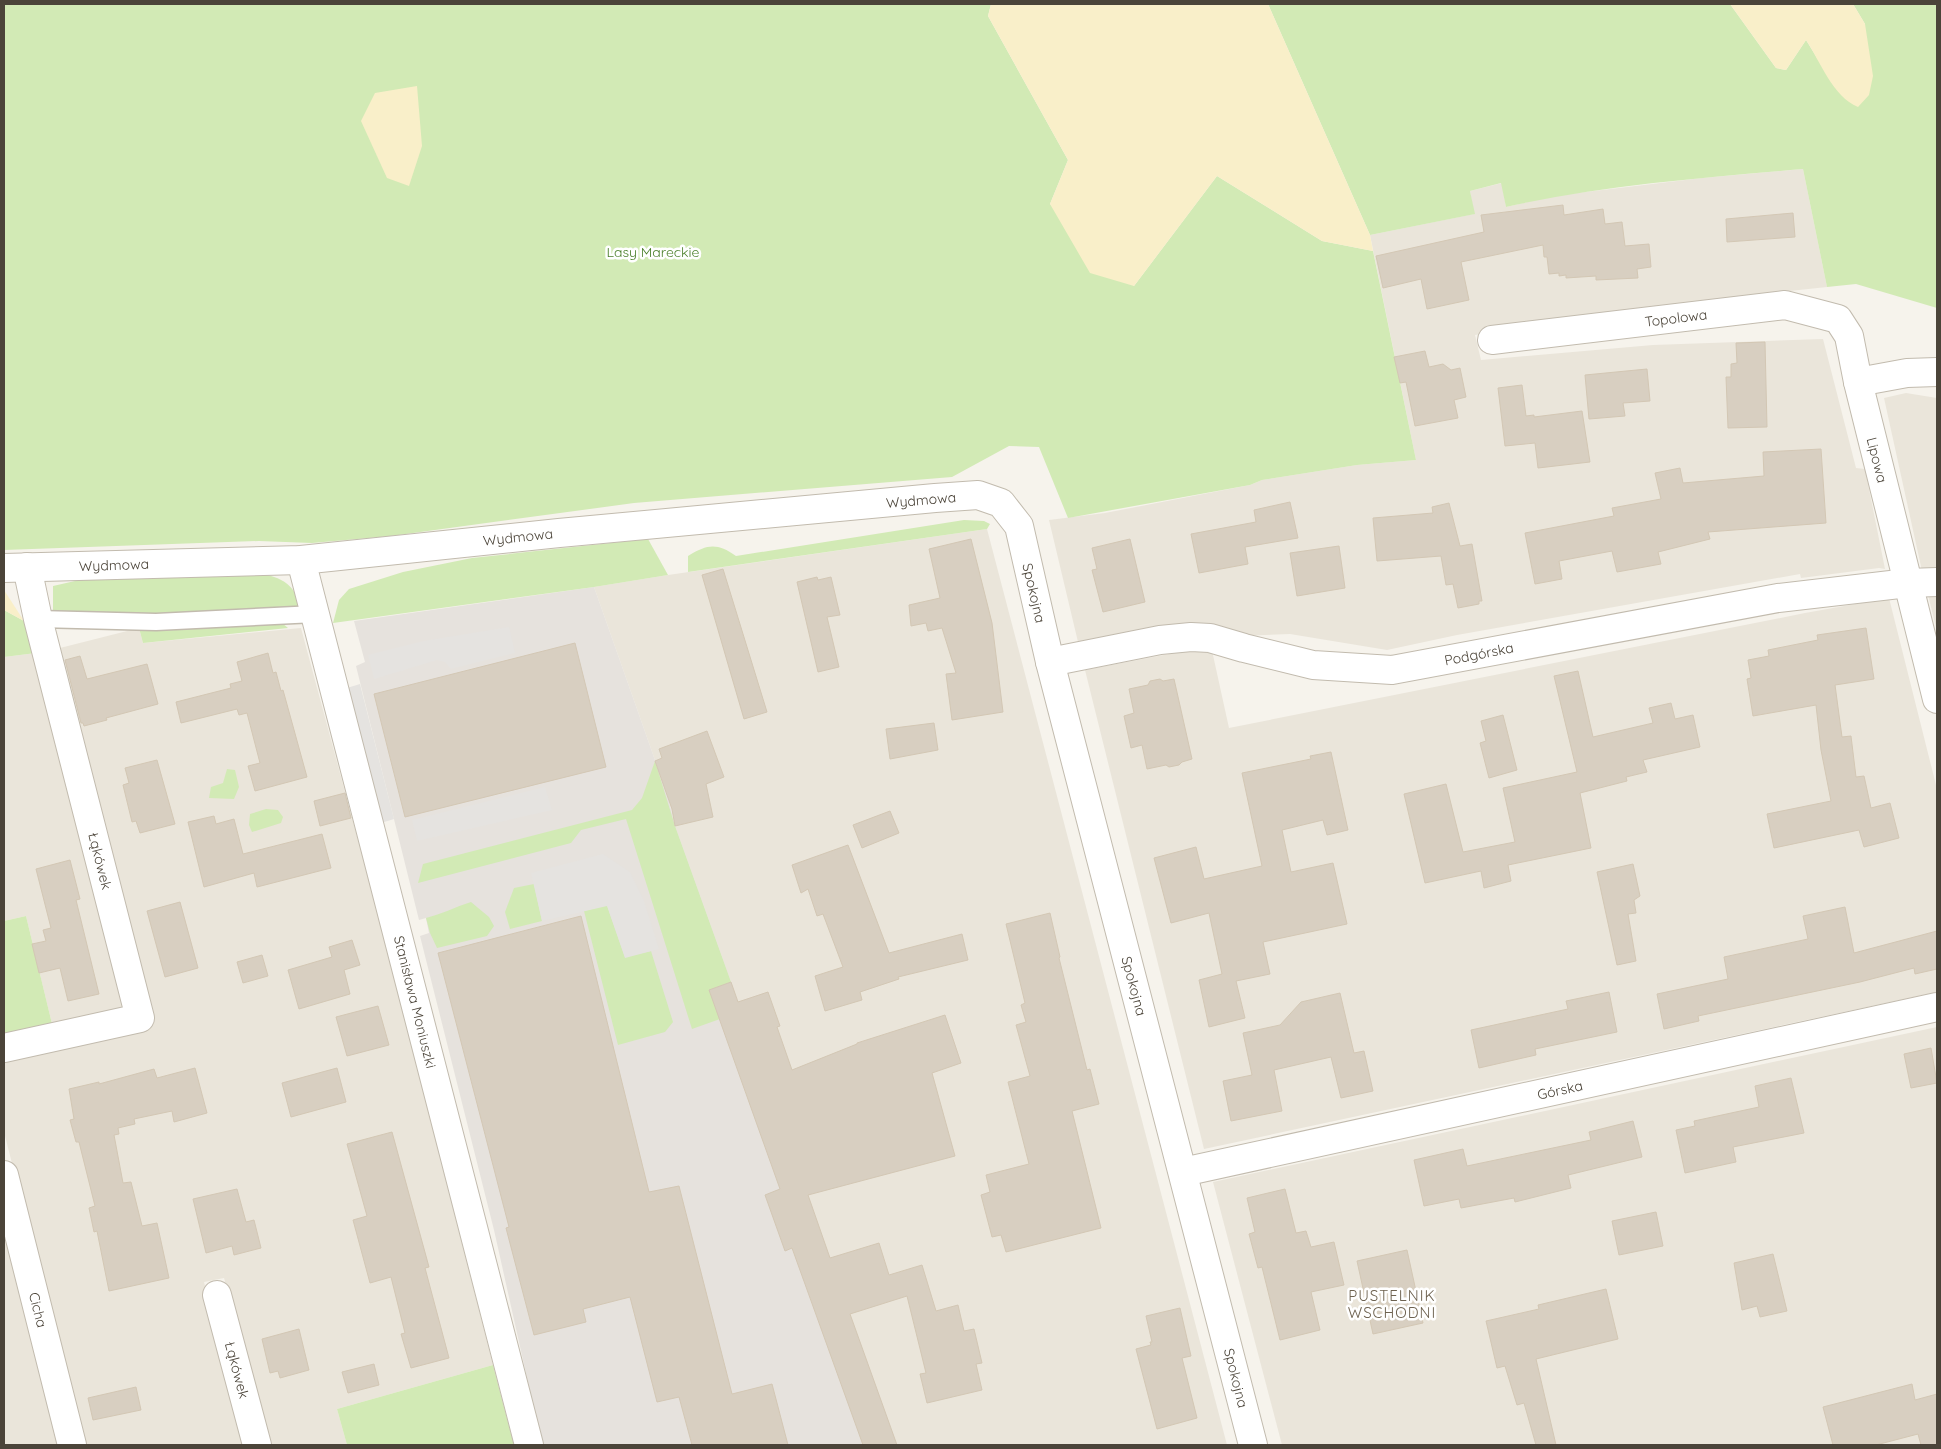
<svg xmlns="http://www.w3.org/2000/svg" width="1941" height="1449" viewBox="0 0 1941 1449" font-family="Quicksand,sans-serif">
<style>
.residential{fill:#eae5da}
.industrial{fill:#e6e2dd}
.green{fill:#d2eab5}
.sand{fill:#f9efc9}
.parking{fill:#e5e3e0}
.building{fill:#d8cfc1;stroke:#d3c7b4}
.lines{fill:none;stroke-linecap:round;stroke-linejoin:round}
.service-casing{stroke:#c2bbae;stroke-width:19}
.minor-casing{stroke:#c2bbae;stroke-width:30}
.service{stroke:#fff;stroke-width:16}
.minor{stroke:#fff;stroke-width:28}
.labels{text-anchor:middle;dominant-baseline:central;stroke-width:5;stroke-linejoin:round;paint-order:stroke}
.park-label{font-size:14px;fill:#4a7f2a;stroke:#fff}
.street-label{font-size:14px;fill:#4b4439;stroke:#fff}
.neighbourhood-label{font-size:15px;letter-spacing:1px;fill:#6e6250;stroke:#fff}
</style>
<rect width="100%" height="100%" fill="#f6f3ec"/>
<g class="residential">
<polygon points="1803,169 1827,287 1706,300 1475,335 1481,360 1653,345 1823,339 1856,468 1865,469 1885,569 1879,568 1801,578 1800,574 1457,635 1387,650 1290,634 1078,642 1049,520 1105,513 1250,485 1262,480 1357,465 1416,460 1370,235 1474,214 1470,191 1502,183 1506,207 1552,196 1702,178"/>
<polygon points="1906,393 1937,398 1937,631 1922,571 1884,398"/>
<polygon points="987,529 1227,1445 897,1445 675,826 668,797 594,587 668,575"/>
<polygon points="1889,598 1937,789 1937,992 1204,1149 1085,670 1211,646 1229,728 1805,613"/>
<polygon points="139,628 143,643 301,628 384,937 493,1365 337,1409 347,1445 270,1445 224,1278 204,1282 248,1445 84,1445 4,1132 4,1054 154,1024 56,649"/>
<polygon points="36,653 130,1010 53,1028 26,916 4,921 4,657"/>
<polygon points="1937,1027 1937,1445 1282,1445 1213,1182"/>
<polygon points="4,1233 59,1445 4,1445"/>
</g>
<polygon class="industrial" points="594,587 668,797 675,826 897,1445 542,1445 494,1230 420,936 429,933 426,918 419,920 356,666 365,662 354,621"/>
<g class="green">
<polygon points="4,4 991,4 988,16 1068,160 1050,204 1134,286 1217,176 1322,241 1373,251 1416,460 1357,465 1262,480 1250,485 1068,518 1039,447 1009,446 952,477 634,503 391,536 312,543 259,541 4,550"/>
<path d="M1268 4H1730L1776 68 1786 70 1806 40 1835 87 1865 24 1853 4H1937V308L1856 284 1827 287 1803 169C1703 178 1603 185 1506 207L1501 183 1470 191 1475 214 1370 235Z"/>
<path d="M964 520 984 521 990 524 987 529 688 572V556C708 544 717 543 736 556Z"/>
<polygon points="648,539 668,575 594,587 333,623 339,600 349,589 403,572 472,558"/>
<path d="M229 570C259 574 296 571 300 610L157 618 53 611V586L97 576Z"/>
<polygon points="4,610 24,621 36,653 4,657"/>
<polygon points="282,623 288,628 143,643 139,628"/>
<polygon points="655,761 675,826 731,982 710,990 720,1019 692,1029 626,819 581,830 571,843 418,883 423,864 632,810 642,798"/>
<polygon points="227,769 235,770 239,787 234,799 209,798 211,787 223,783"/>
<polygon points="266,809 278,810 283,817 281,823 252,832 249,825 250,814"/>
<polygon points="534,884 542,921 510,929 505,912 514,888"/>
<path d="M471 902 489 917 494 926 487 936 437 948 430 933 426 918C442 914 455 907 471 902Z"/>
<polygon points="607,905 625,957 651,951 673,1022 665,1032 618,1045 584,911"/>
<polygon points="26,916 53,1028 4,1041 4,921"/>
<polygon points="493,1365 514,1445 347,1445 337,1409"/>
</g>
<g class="sand">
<polygon points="991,4 1268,4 1370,235 1373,251 1322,241 1217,176 1134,286 1090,273 1050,204 1068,160 988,16"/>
<path d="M1730 4H1853L1865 24 1873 76 1869 95 1858 107C1833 97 1820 61 1806 40L1786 70 1776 68Z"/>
<polygon points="417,86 422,146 409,186 387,178 361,121 375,93"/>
<polygon points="4,590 24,621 4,610"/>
</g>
<g class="parking">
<polygon points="509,627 515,653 451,669 445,662 437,660 374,679 368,655 424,641"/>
<polygon points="360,684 394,819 381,823 347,688"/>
<polygon points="545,787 552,810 417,841 412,820"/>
<polygon points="603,854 630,872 644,901 659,949 625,958 607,906 542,921 531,873"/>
</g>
<g class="building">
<polygon points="1563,205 1564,215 1603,209 1605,224 1622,222 1625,246 1649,244 1651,267 1637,269 1638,278 1596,280 1596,276 1566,278 1566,275 1559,276 1559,273 1549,274 1547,257 1544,257 1543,245 1461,262 1469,300 1427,309 1421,279 1383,288 1376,256 1484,232 1481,215"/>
<polygon points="1793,213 1795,237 1727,242 1726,219"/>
<polygon points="1765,342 1767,427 1728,428 1726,377 1731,377 1731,364 1737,363 1736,343"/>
<polygon points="1425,351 1429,367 1443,364 1451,370 1460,368 1466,397 1454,400 1458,418 1415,426 1406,382 1400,383 1394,357"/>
<polygon points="1647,369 1650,401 1623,403 1625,416 1589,419 1585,375"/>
<polygon points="1522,385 1526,416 1534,415 1534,417 1582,411 1590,462 1538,468 1535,443 1505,446 1498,388"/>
<polygon points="1821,449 1826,523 1708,532 1710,539 1658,552 1661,564 1617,572 1612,551 1559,561 1562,579 1535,584 1525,533 1614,516 1612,508 1661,499 1655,473 1680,468 1683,483 1764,476 1763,452"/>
<polygon points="1290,502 1298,538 1245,547 1248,564 1199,573 1191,534 1256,522 1254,510"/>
<polygon points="1449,503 1460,546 1472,544 1482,601 1479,601 1479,604 1458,608 1453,584 1446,585 1441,556 1377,561 1373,518 1433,513 1432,507"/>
<polygon points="971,539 992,623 1003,712 952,720 946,674 956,673 942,628 928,631 926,623 911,626 909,605 940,598 929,549"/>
<polygon points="1130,539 1145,602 1103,612 1092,570 1097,569 1092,548"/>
<polygon points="1339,546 1345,588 1297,596 1290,553"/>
<polygon points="723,569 767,712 744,719 702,575"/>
<polygon points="817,577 818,580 831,577 840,615 827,617 839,667 818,672 797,582"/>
<polygon points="1866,628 1874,679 1835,685 1842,737 1851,736 1856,777 1864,776 1871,808 1890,803 1899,838 1864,847 1859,830 1774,848 1767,814 1831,801 1821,750 1816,705 1753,716 1747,679 1751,678 1748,660 1769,656 1768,650 1818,640 1817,635"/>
<polygon points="575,643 606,767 405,817 374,694"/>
<polygon points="268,653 273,673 276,672 281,691 283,690 307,777 255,791 248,766 260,763 247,713 239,715 237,709 181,723 176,702 231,688 230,684 242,681 237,662"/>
<polygon points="80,656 87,679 147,664 158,704 106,718 107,720 84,726 83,723 81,723 65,660"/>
<polygon points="1578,671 1593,737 1653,723 1649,708 1671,703 1675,719 1693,715 1700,747 1643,760 1647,772 1626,777 1627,781 1580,793 1591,848 1508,865 1511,881 1484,888 1481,871 1425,883 1404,794 1446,784 1463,852 1515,842 1503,788 1577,772 1554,676"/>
<polygon points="1160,679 1163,681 1174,679 1192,759 1182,762 1179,765 1169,767 1166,765 1147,769 1142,745 1131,748 1124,716 1134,713 1129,689 1148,685 1150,681"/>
<polygon points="1503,715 1517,770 1489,778 1480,743 1486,741 1481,721"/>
<polygon points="934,723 938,750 890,759 886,729"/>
<polygon points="707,731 724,777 706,784 713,817 675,826 672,809 655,761 662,758 659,749"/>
<polygon points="1331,752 1348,830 1327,835 1323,820 1282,830 1291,872 1333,863 1347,924 1263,942 1270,974 1236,981 1245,1018 1209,1027 1199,980 1222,974 1209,913 1171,923 1154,858 1196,847 1204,879 1262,866 1242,773 1311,759 1310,756"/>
<polygon points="157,760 175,824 140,833 136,821 132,822 123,785 129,783 125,768"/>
<polygon points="345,793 351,818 320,826 314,801"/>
<polygon points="890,811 899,833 862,848 853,825"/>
<polygon points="214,816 216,824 234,819 243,854 322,834 331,868 257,887 254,873 204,887 188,822"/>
<polygon points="848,845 889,953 962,934 968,960 898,977 899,979 860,992 862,1000 825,1011 815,976 843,967 823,914 817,916 808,889 801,893 792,865"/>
<polygon points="70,860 80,899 76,900 99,994 68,1001 60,968 39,973 32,944 46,941 43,930 51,928 36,869"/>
<polygon points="1633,864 1640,896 1634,900 1636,913 1628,914 1636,961 1617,965 1597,872"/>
<polygon points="180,902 198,968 165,977 147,911"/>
<polygon points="1845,907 1854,953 1937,931 1937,969 1915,974 1914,968 1860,982 1698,1016 1699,1021 1664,1029 1657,994 1728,979 1724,957 1808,939 1803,916"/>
<polygon points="1050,913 1060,957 1059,958 1087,1070 1090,1069 1099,1104 1072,1111 1101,1228 1006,1252 1001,1235 992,1237 981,1195 990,1192 986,1175 1029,1164 1008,1082 1030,1076 1016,1025 1026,1022 1021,1005 1025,1003 1006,924"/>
<polygon points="581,916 649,1192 679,1186 732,1394 772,1384 788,1445 692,1445 679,1397 657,1402 630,1297 583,1309 586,1322 534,1335 506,1228 509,1227 438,953"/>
<polygon points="352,940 360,965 344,970 350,994 299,1009 288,970 332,957 329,947"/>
<polygon points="262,955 268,976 243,983 237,962"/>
<polygon points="731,982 738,1002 768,992 780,1026 777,1027 792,1070 857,1044 857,1043 945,1015 961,1063 932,1073 955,1156 808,1195 830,1258 879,1243 889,1275 922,1265 936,1311 958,1305 964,1331 974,1329 982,1363 976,1364 982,1390 927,1403 920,1374 926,1373 907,1296 850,1314 897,1445 863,1445 792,1248 785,1251 765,1195 780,1189 709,990"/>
<polygon points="1609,992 1617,1032 1535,1049 1536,1055 1479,1068 1471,1030 1568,1009 1566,1001"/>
<polygon points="1340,993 1354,1053 1364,1051 1373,1091 1341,1098 1331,1057 1274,1070 1282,1111 1231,1121 1223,1081 1252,1075 1243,1033 1280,1025 1301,1002"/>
<polygon points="378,1006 389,1045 347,1056 336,1017"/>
<polygon points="1931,1048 1937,1083 1911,1088 1904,1054"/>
<polygon points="195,1068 207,1113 174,1122 172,1111 134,1119 135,1124 118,1128 119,1134 114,1135 123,1183 131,1182 142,1226 157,1223 169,1278 109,1291 97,1231 94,1232 89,1208 95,1206 79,1142 76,1142 70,1120 74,1119 69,1089 99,1082 99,1084 154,1069 157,1078"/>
<polygon points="337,1068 346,1102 291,1117 282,1083"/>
<polygon points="1791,1078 1804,1133 1733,1147 1736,1162 1685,1173 1676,1130 1695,1126 1694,1121 1759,1107 1755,1086"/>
<polygon points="1633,1121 1642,1157 1568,1175 1571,1188 1515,1202 1514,1198 1461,1208 1459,1199 1424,1206 1414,1160 1463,1149 1467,1166 1591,1140 1589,1132"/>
<polygon points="392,1132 429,1267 425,1268 449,1358 411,1368 401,1334 405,1333 391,1277 370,1283 353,1220 367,1216 347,1144"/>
<polygon points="237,1189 246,1222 254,1220 261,1248 234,1255 232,1246 206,1253 193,1199"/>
<polygon points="1285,1189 1296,1233 1306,1231 1311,1247 1334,1242 1344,1285 1311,1292 1320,1330 1280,1340 1262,1267 1258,1268 1249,1234 1255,1232 1247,1198"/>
<polygon points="1656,1212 1663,1246 1619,1255 1612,1221"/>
<polygon points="1407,1250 1423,1323 1373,1334 1357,1261"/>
<polygon points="1773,1254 1787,1311 1760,1317 1757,1306 1742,1310 1734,1263"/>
<polygon points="1606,1289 1618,1339 1536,1359 1556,1445 1536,1445 1524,1403 1517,1405 1505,1366 1497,1368 1486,1321 1539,1309 1538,1305"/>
<polygon points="1180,1308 1191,1356 1182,1358 1197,1418 1157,1429 1136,1349 1151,1345 1150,1342 1152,1342 1146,1316"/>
<polygon points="299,1329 309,1370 280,1378 278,1371 270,1373 262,1339"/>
<polygon points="374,1364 379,1385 348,1393 342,1372"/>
<polygon points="1912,1384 1915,1400 1937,1394 1937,1445 1921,1445 1918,1434 1876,1445 1833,1445 1823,1407"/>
<polygon points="136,1387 141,1410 93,1420 88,1398"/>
</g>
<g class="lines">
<g class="service-casing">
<polyline id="service" points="38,619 156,622 315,614"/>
</g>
<g class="minor-casing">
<g id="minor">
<polyline points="1492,340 1785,305 1838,319 1849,336 1858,382 1937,699"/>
<polyline points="1858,382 1907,373 1937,372"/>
<polyline points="301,560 529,1445"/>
<polyline points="4,568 301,560 559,533 935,498 978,495 1001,503 1019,526 1050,662 1253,1445"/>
<polyline points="1050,662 1160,640 1191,637 1210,638 1244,648 1313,665 1392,670 1778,598 1908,583 1937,582"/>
<polyline points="4,1048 140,1018 38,619 27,567"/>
<polyline points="1183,1172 1937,1007"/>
<polyline points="4,1175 72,1445"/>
<polyline points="217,1295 257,1445"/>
</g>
</g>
<use href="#service" class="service"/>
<use href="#minor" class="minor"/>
</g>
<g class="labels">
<g class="park-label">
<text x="653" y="252">Lasy Mareckie</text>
</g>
<g class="street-label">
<text transform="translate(1676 318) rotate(-7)">Topolowa</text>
<text transform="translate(1877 460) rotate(76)">Lipowa</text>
<text transform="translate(921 500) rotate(-5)">Wydmowa</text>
<text transform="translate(518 537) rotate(-6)">Wydmowa</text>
<text transform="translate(114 565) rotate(-2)">Wydmowa</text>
<text transform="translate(1034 593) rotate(77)">Spokojna</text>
<text transform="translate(1479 654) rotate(-11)">Podgórska</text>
<text transform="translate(100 861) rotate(76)">Łąkówek</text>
<text transform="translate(1134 986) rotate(75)">Spokojna</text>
<text transform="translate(415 1002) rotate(76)">Stanisława Moniuszki</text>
<text transform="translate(1560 1090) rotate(-12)">Górska</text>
<text transform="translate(38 1310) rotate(76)">Cicha</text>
<text transform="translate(237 1370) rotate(75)">Łąkówek</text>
<text transform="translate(1236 1378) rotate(76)">Spokojna</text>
</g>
<g class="neighbourhood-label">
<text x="1392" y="1295">PUSTELNIK<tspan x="1392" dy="17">WSCHODNI</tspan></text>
</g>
</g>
<rect width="1941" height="1449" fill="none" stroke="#4b4439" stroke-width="10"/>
</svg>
